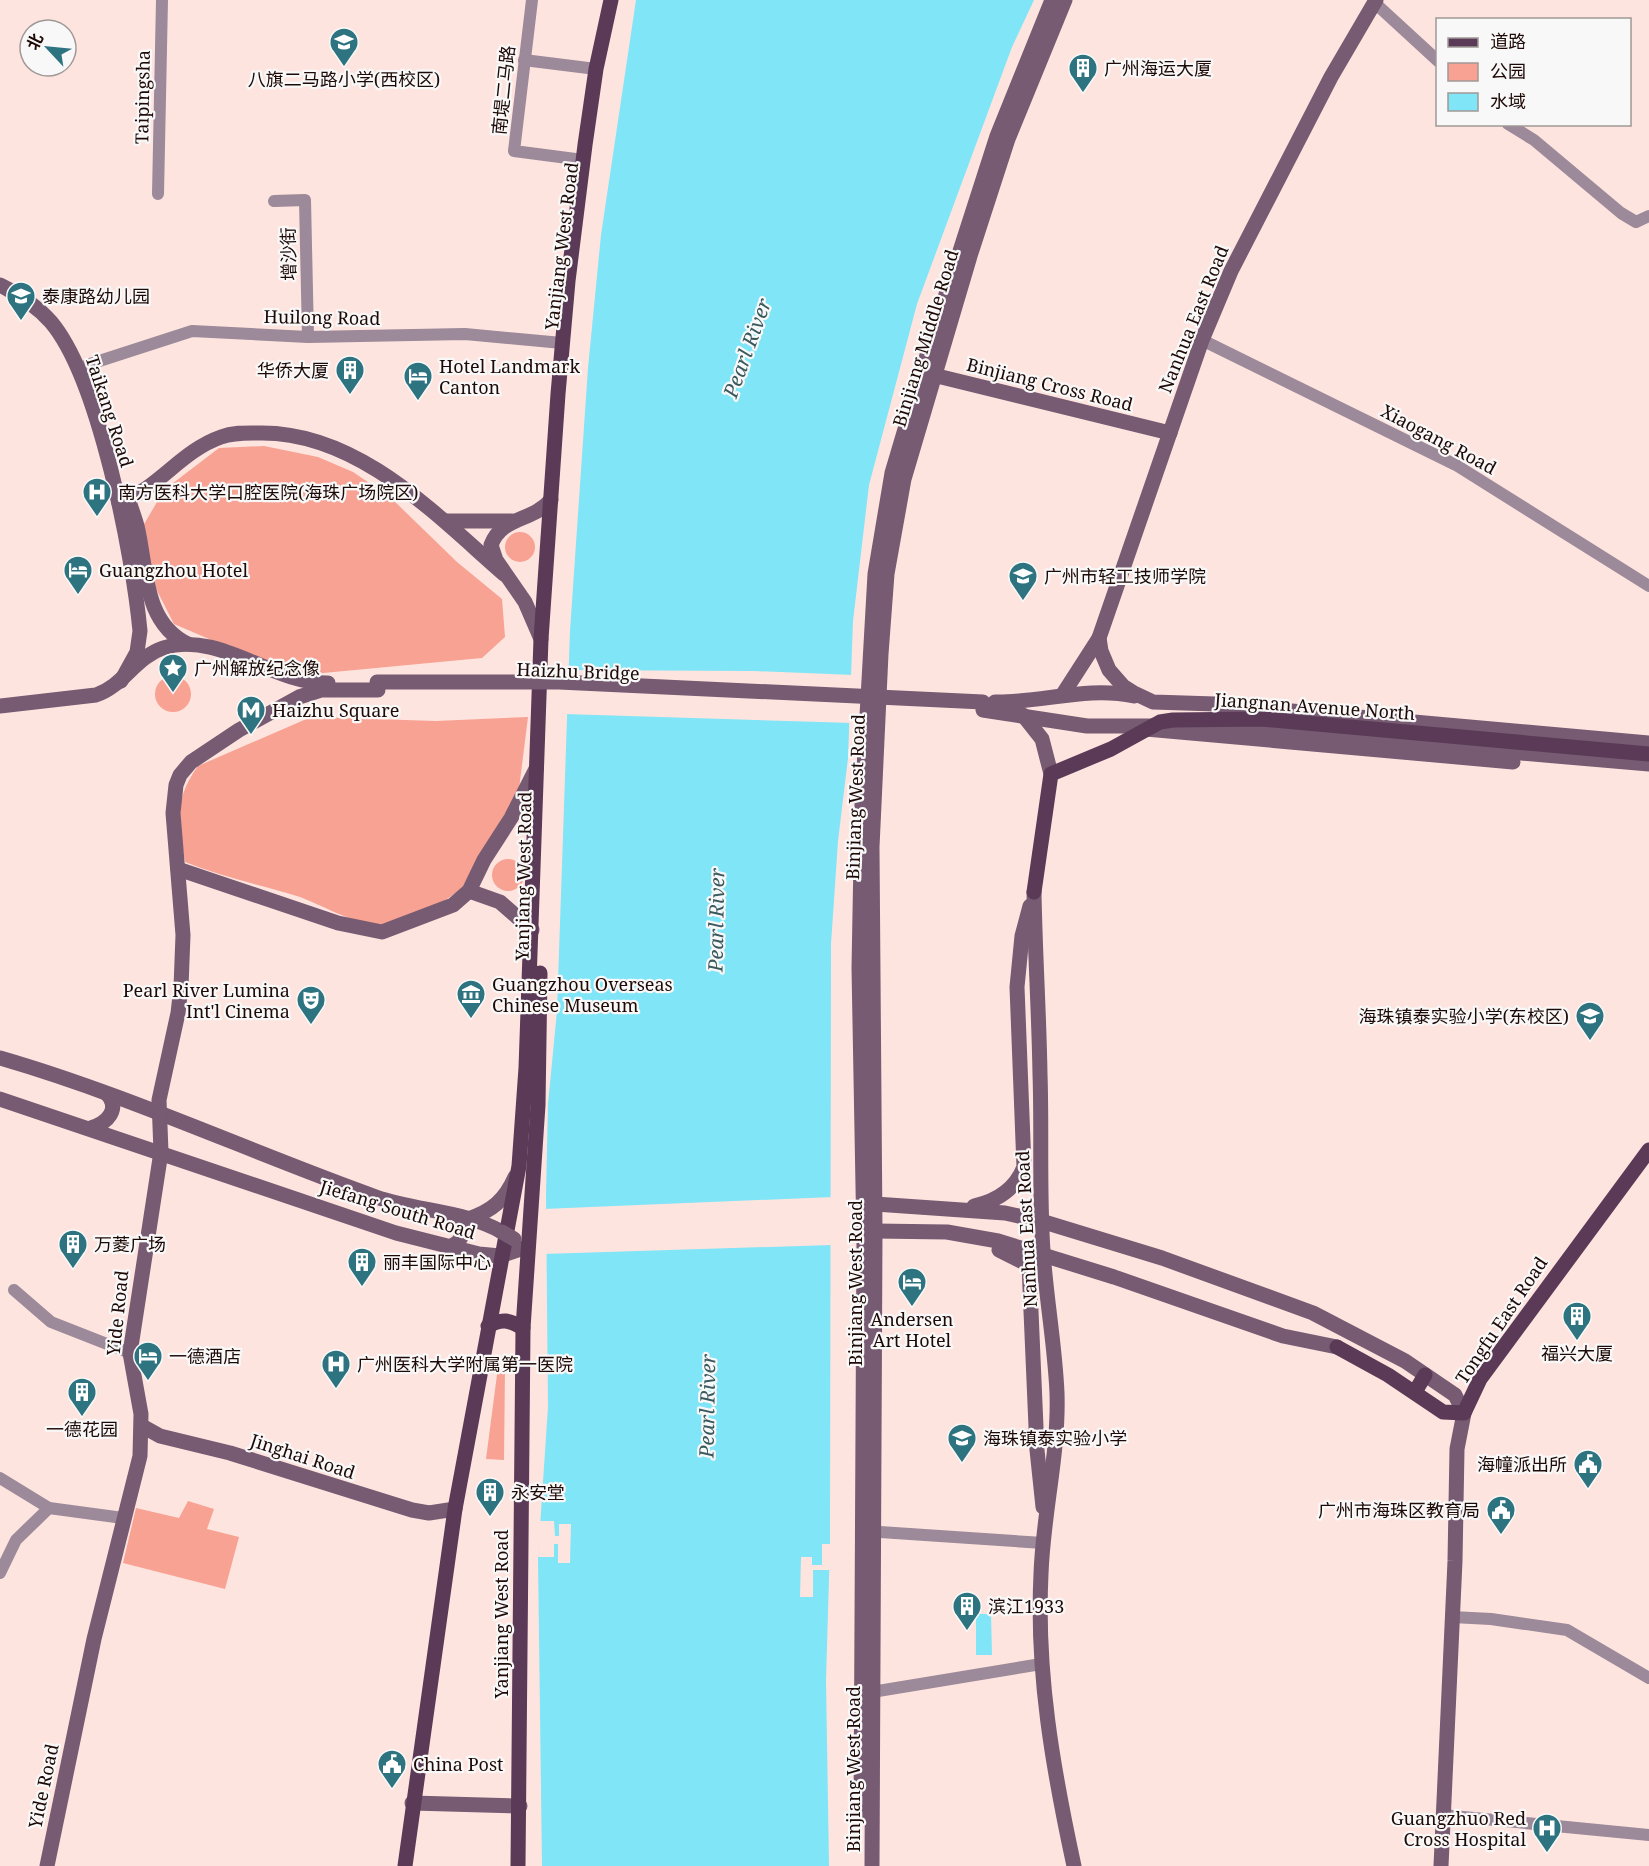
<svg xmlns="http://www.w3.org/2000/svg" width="1649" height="1866" viewBox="0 0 1649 1866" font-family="'Noto Serif','Noto Sans SC',serif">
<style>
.green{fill:#f7a293}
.water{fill:#7fe5f7}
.pier{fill:#fee4df}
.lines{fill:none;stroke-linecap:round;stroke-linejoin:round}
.street{stroke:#9c8999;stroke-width:12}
.secondary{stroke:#765b72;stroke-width:15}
.primary{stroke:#5a3a57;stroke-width:15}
.secondary-bridge{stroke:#765b72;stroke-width:15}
.labels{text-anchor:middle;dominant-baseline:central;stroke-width:4.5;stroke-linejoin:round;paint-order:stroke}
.poi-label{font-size:18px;fill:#1d0906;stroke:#f8f8f8;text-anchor:start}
.street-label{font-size:18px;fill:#1d0906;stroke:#f8f8f8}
.water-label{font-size:20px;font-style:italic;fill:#39595f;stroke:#f8f8f8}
</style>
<rect width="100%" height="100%" fill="#fee4df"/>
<g class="green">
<polygon points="264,446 318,457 353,472 390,497 457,562 502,599 505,637 482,658 302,675 251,657 174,624 149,575 143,526 164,490 219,448"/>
<circle cx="520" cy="547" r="15"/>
<circle cx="173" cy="694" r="18"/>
<path d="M311 717 436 721 528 717 519 789 462 888C440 906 403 926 374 924 355 924 319 904 300 897 261 885 222 877 185 862 179 823 173 800 198 766Z"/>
<circle cx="508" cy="875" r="16"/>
<polygon points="498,1367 505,1367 504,1460 486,1459"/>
<polygon points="188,1501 214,1509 207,1529 239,1537 225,1589 123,1563 136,1508 179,1518"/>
</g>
<g class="water">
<polygon points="636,0 1034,0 1012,47 917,304 869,485 853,621 848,758 838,841 831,944 830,1544 826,1680 829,1866 542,1866 538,1557 548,1407 546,1195 548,1104 557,1011 570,631 588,368 601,235"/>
<polygon points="976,1614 991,1614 992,1655 976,1655"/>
</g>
<g class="pier">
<polygon points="566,670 753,671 854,675 853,723 564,714"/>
<polygon points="833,1197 832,1245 543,1254 543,1209"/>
<polygon points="539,1521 554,1521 555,1536 559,1536 559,1524 571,1524 570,1563 558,1563 558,1544 554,1544 554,1557 538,1557"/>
<polygon points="822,1544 833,1544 833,1570 813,1570 813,1597 800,1597 801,1557 812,1557 812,1565 822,1565"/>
</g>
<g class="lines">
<g class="street">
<polyline points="532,0 514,151 583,160"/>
<polyline points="1376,4 1438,61"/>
<polyline points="524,60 596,69"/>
<polyline points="1508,124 1534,140 1621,213 1636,222 1649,216"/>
<polyline points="158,194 162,0"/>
<polyline points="274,201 305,200 308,337"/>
<polyline points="1202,340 1456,465 1649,586"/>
<polyline points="87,365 192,331 308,337 465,334 562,343"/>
<polyline points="14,1290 51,1322 130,1353"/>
<polyline points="0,1478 49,1508 123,1518"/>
<polyline points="865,1531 1043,1543"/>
<polyline points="0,1573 16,1540 49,1508"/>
<polyline points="1452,1617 1491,1619 1567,1630 1649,1678"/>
<polyline points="872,1692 1041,1664"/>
<polyline points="1443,1815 1649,1835"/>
</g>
<g class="secondary">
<path d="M0 285C20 295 37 306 51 322 99 379 133 556 140 631L137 652 121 681"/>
<polyline points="925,373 1170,433"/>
<path d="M126 491C129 503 134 515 137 526 147 567 143 623 188 644"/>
<path d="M119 503C158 489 181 451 221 437 234 432 248 433 262 433 359 433 435 514 504 574"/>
<polyline points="446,521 512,521"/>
<polyline points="1099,638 1101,651 1109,670 1123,686 1134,693 1153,702 1215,704 1649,743"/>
<path d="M541 639 525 602 496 560 491 545C502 516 532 522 551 500"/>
<polyline points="1063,694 1099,638 1202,340 1231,271 1331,77 1376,0"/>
<path d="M995 702C1042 703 1086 686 1134 696"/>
<path d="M0 706 96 695C123 686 136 657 163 648 220 630 271 684 328 683"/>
<polyline points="983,710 1087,726 1155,726"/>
<polyline points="1023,715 1042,739 1051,774"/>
<polyline points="1206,726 1649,764"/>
<polyline points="1146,729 1513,762"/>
<polyline points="178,869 338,923 382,932 453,905 469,891 484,860 511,818 536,769"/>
<polyline points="469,891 500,902 532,930"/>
<path d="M1034 892C1035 953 1039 1013 1040 1074 1042 1133 1039 1192 1043 1251 1046 1298 1055 1345 1057 1393 1059 1454 1043 1513 1041 1574 1036 1673 1053 1769 1074 1866"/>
<path d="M0 1058C128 1095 250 1152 376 1197 416 1211 466 1211 502 1232"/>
<polyline points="0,1099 396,1233 479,1254 500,1256 527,1247"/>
<path d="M91 1128C107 1123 121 1109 107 1094"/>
<path d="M974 1206C997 1201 1015 1190 1024 1167L1017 987 1022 936 1030 906"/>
<polyline points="869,1210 875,1204 1005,1213 1041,1221 1162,1258 1313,1313 1405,1361 1455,1395 1464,1413 1457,1449 1455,1561 1441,1866"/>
<path d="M468 1219C492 1211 505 1200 515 1177"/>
<polyline points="875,1231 947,1232 998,1241 1114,1277 1283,1336 1337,1347"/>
<polyline points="450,1247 458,1242 463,1234 458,1217"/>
<polyline points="999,1250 1029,1265 1037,1450 1043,1507"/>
<polyline points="142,1426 160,1436 230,1453 412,1510 429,1513 455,1509"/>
<polyline points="412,1803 520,1806"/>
<polyline points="861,1813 864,1240 859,968 862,804 875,574 892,473 933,335 997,136 1052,0"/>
<polyline points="47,1866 94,1639 140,1456 141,1414 130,1353 161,1152 159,1100 178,1013 181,987 183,935 173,813 176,785 180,775 191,762 239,730 299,697 321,690 378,690"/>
<polyline points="872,1866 875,1231 872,847 881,654 887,574 904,479 970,256 1008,139 1065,0"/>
</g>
<g class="primary">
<polyline points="1034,892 1051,774 1111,749 1160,722 1173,720 1262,719 1649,754"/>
<path d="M488 1326C502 1318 509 1320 523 1328"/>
<polyline points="1337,1347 1388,1375 1443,1412 1464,1413 1480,1379 1649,1150"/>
<polyline points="1415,1392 1425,1375"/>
<polyline points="405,1866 455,1509 519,1166 526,1068 541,639 558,394 568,281 585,145 596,69 611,0"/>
<polyline points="518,1866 523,1328 538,1105 540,973"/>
</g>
<g class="secondary-bridge">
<polyline points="377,682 559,682 983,702"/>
<polyline points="502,1232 514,1239"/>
</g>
</g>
<defs>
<g id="school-pin" transform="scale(1.5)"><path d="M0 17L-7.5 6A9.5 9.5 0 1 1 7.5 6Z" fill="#2d7380" stroke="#f8f8f8"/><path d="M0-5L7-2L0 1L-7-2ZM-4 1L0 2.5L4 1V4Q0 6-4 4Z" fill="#fff"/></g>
<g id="building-pin" transform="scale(1.5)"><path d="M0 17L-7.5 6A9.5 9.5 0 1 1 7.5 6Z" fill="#2d7380" stroke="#f8f8f8"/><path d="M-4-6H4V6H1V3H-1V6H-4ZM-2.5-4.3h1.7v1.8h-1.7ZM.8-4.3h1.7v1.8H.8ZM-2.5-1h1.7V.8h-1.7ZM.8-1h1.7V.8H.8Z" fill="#fff"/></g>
<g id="hotel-pin" transform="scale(1.5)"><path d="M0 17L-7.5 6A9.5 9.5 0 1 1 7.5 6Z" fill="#2d7380" stroke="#f8f8f8"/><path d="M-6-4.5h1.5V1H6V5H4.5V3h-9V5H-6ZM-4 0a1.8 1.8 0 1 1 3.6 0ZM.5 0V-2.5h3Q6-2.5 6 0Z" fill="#fff"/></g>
<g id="hospital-pin" transform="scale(1.5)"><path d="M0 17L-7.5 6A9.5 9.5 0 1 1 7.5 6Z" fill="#2d7380" stroke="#f8f8f8"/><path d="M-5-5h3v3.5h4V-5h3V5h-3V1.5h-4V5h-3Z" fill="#fff"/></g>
<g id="sight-pin" transform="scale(1.5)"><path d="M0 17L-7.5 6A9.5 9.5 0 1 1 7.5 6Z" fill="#2d7380" stroke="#f8f8f8"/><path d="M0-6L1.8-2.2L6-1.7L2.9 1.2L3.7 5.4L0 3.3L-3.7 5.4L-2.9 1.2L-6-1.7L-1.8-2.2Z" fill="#fff"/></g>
<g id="metro-pin" transform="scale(1.5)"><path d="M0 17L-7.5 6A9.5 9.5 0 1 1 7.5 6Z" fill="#2d7380" stroke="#f8f8f8"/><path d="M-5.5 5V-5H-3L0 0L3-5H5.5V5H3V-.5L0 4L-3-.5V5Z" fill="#fff"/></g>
<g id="museum-pin" transform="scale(1.5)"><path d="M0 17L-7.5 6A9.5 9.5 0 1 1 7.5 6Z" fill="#2d7380" stroke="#f8f8f8"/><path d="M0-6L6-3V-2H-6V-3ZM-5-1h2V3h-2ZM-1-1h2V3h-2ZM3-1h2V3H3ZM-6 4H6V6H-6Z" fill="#fff"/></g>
<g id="theatre-pin" transform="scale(1.5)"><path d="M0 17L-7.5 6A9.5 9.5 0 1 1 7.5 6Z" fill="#2d7380" stroke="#f8f8f8"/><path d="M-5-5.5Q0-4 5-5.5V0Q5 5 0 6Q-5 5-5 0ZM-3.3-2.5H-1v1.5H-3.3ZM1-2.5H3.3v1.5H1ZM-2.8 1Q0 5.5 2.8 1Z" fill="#fff"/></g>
<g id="civic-pin" transform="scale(1.5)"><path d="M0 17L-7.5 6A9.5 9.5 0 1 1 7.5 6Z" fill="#2d7380" stroke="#f8f8f8"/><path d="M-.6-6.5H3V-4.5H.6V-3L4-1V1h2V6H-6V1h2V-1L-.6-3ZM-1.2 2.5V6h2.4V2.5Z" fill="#fff"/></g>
</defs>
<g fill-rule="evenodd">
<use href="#school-pin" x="344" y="42"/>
<use href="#building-pin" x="1083" y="68"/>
<use href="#school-pin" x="21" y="296"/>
<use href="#building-pin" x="350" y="370"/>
<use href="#hotel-pin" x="418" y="376"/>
<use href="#hospital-pin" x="97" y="492"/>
<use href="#hotel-pin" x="78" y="570"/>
<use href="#school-pin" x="1023" y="576"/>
<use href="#sight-pin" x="173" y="668"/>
<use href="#metro-pin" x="251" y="710"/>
<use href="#museum-pin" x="471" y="994"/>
<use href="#theatre-pin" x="311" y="1000"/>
<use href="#school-pin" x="1590" y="1016"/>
<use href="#building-pin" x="73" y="1244"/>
<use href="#building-pin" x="362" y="1262"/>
<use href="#hotel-pin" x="912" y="1282"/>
<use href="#building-pin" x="1577" y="1316"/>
<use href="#hotel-pin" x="148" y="1356"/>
<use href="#hospital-pin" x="336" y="1364"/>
<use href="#building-pin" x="82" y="1392"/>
<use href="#school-pin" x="962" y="1438"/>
<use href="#civic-pin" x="1588" y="1464"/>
<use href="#building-pin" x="490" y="1492"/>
<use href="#civic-pin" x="1501" y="1510"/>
<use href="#building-pin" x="967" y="1606"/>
<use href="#civic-pin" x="392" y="1764"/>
<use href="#hospital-pin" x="1547" y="1828"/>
</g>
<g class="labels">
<g class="poi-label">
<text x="1104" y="68">广州海运大厦</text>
<text x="344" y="79" text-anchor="middle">八旗二马路小学(西校区)</text>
<text x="42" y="296">泰康路幼儿园</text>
<text x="439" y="366">Hotel Landmark<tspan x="439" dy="21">Canton</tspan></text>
<text x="329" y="370" text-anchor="end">华侨大厦</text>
<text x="118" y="492">南方医科大学口腔医院(海珠广场院区)</text>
<text x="99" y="570">Guangzhou Hotel</text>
<text x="1044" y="576">广州市轻工技师学院</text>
<text x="194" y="668">广州解放纪念像</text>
<text x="272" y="710">Haizhu Square</text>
<text x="492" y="984">Guangzhou Overseas<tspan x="492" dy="21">Chinese Museum</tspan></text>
<text x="290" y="990" text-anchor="end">Pearl River Lumina<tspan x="290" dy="21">Int'l Cinema</tspan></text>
<text x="1569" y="1016" text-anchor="end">海珠镇泰实验小学(东校区)</text>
<text x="94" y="1244">万菱广场</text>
<text x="383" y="1262">丽丰国际中心</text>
<text x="912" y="1319" text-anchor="middle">Andersen<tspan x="912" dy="21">Art Hotel</tspan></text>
<text x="1577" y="1353" text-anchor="middle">福兴大厦</text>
<text x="169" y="1356">一德酒店</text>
<text x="357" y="1364">广州医科大学附属第一医院</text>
<text x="82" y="1429" text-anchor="middle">一德花园</text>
<text x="983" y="1438">海珠镇泰实验小学</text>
<text x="1567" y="1464" text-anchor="end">海幢派出所</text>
<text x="511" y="1492">永安堂</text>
<text x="1480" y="1510" text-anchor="end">广州市海珠区教育局</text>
<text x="988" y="1606">滨江1933</text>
<text x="413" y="1764">China Post</text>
<text x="1526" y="1818" text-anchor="end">Guangzhuo Red<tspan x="1526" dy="21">Cross Hospital</tspan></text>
</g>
<g class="street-label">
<text transform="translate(503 90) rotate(-84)">南堤二马路</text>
<text transform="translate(142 97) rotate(-89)">Taipingsha</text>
<text transform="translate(561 246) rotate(-83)">Yanjiang West Road</text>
<text transform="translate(288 254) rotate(-91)">增沙街</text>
<text transform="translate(322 317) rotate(1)">Huilong Road</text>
<text transform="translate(1193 319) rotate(-68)">Nanhua East Road</text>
<text transform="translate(925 338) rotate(-73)">Binjiang Middle Road</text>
<text transform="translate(1050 384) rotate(14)">Binjiang Cross Road</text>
<text transform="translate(110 411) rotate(72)">Taikang Road</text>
<text transform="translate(1439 439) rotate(28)">Xiaogang Road</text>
<text transform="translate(578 671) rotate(2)">Haizhu Bridge</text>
<text transform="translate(1315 706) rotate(4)">Jiangnan Avenue North</text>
<text transform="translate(855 797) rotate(-88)">Binjiang West Road</text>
<text transform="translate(523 876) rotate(-89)">Yanjiang West Road</text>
<text transform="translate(398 1209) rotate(17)">Jiefang South Road</text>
<text transform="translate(1026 1229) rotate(-93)">Nanhua East Road</text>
<text transform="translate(855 1283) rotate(-90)">Binjiang West Road</text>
<text transform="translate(117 1313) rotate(-84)">Yide Road</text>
<text transform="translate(1501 1320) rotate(-56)">Tongfu East Road</text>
<text transform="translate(303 1456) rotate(18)">Jinghai Road</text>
<text transform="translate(501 1614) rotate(-90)">Yanjiang West Road</text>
<text transform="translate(853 1769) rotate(-90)">Binjiang West Road</text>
<text transform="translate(43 1786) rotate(-78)">Yide Road</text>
</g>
<g class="water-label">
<text transform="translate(747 348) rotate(-70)">Pearl River</text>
<text transform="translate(716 920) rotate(-89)">Pearl River</text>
<text transform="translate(707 1406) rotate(-89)">Pearl River</text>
</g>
</g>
<rect x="1436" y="18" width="195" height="108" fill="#f8f8f8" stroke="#a09897" stroke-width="1.5"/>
<rect x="1448" y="38" width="30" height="9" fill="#5a3a57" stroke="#a09897" stroke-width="1.5"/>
<text x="1490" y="48" font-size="18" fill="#1d0906">道路</text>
<rect x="1448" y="63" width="30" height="18" fill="#f7a293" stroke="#a09897" stroke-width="1.5"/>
<text x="1490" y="78" font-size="18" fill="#1d0906">公园</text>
<rect x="1448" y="93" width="30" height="18" fill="#7fe5f7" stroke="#a09897" stroke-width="1.5"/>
<text x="1490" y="108" font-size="18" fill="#1d0906">水域</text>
<g transform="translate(48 48) rotate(296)"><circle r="28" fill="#f8f8f8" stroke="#a09897" stroke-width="1.5"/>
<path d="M0-4.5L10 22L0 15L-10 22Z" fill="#2d7380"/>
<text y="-9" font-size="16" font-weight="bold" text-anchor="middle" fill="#1d0906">北</text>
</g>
</svg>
